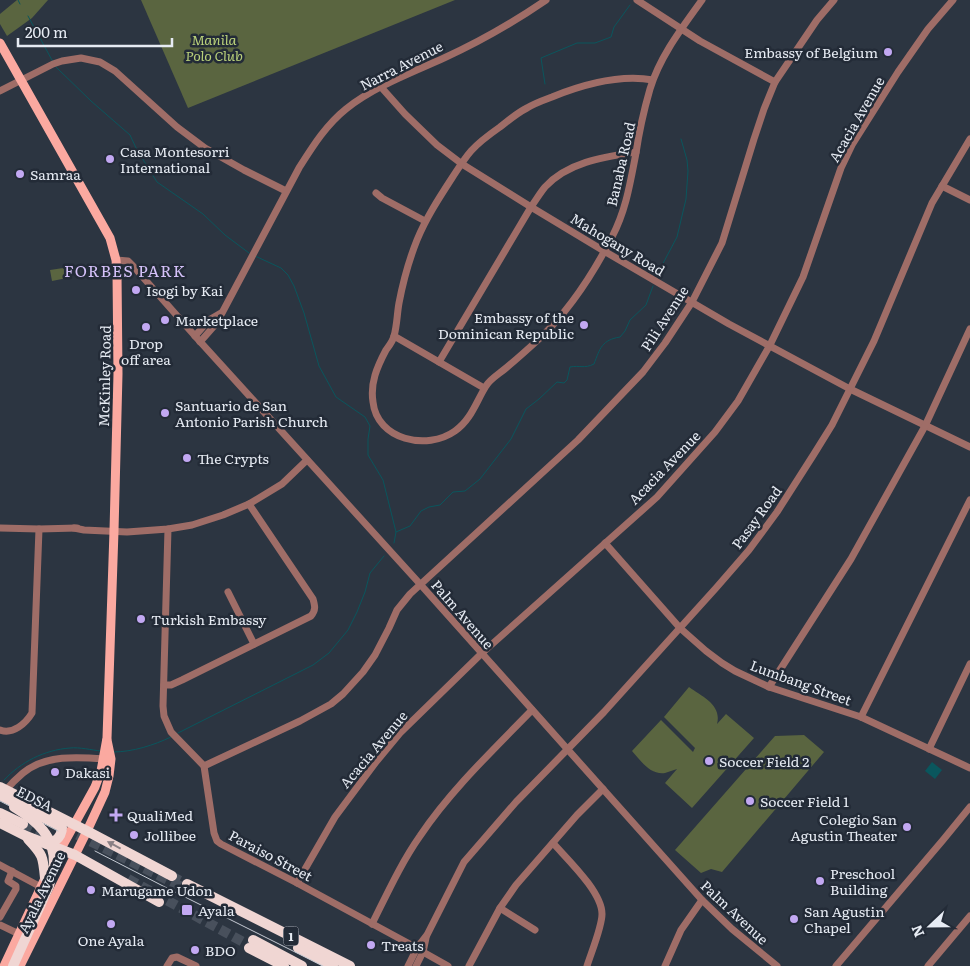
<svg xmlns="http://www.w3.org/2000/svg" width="970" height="966" viewBox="0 0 970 966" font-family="Literata,serif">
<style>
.green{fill:#5a6540}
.water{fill:#0a565d}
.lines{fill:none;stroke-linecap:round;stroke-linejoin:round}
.stream{stroke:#0a565d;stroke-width:1}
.major-tunnel{stroke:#48505c;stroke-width:9;stroke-dasharray:9 4.5;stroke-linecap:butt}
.highway-tunnel{stroke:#48505c;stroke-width:10;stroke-dasharray:10 5;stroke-linecap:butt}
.minor{stroke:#9f6d67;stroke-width:7}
.major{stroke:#fba9a0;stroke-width:9}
.highway{stroke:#f0d6d3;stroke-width:10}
.tram{stroke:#c4c9d2;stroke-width:1}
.highway-bridge{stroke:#f0d6d3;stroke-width:10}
.oneway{fill:#8a8085}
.poi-dot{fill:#c2a8f2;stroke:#232b37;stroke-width:2}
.labels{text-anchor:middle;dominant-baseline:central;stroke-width:5;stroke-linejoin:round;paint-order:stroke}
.shield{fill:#232b37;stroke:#acb1bb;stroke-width:1}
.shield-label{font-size:12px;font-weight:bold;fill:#e6ebf3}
.park-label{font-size:14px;font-style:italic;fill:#b9d07a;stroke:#232b37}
.poi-label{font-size:14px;fill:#e6ebf3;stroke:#232b37;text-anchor:start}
.street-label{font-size:14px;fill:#e6ebf3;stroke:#232b37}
.quarter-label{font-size:16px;letter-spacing:1px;fill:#d4c1f9;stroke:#232b37}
</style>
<rect width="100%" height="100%" fill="#2c3541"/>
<g class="green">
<polygon points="17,0 48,0 32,18 7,36 0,24 0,14"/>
<polygon points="141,0 455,0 188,108"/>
<polygon points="70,267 72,277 52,281 50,270"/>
<path d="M689 687C703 697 722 705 717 724L726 714 754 738 692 808 665 783 677 769C673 770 669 772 665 773 650 775 641 761 632 751L661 720 693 752 695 748 664 717Z"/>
<polygon points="804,735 824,752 722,872 711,869 701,873 675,850 775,736"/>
</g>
<polygon class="water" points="932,762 942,770 935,779 925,771"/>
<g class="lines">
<g class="stream">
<polyline points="18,0 20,4"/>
<polyline points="28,16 53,62"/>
<polyline points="56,67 91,101 130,135 137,150 157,182 203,214 225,235 249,253"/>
<polyline points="545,84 541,58 577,43 595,43 611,37 614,27 630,5"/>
<polyline points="255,256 281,268 288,275 294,286 304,313 319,366 336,397 365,417 370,426 368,439 368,455 383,480 396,532 394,543"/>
<polyline points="659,271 677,237 686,199 688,171 687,160 681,139"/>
<path d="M396 532 410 526 421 511 429 507 440 505 453 492 465 491 480 479 511 439 526 409 539 399 557 382 564 383 567 380 570 367C580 365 584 369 594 364 600 348 602 340 620 337L625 331 630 320 646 305 653 286"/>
<polyline points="178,733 313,665 329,653 348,630 357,612 365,592 370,573 384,556"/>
<path d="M113 752C133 752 154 745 171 737"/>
<path d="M4 780C21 762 44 750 70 748 80 747 91 750 101 751"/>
</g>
<polyline class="major-tunnel" points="172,876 187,884"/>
<g class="highway-tunnel">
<polyline points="23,824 49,838"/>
<polyline points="64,828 194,893"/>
<polyline points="128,879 258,950"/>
</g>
<g class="minor">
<polyline points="637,0 700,41 775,82"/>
<path d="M653 80C619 74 584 84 552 97 544 100 535 103 527 108 517 113 509 120 500 127 490 134 479 142 471 151 464 159 458 169 452 178 439 198 426 218 417 240 409 260 403 282 399 303 397 314 397 326 394 336 393 341 389 346 386 350 377 367 370 383 373 402 377 440 427 451 455 431 471 420 476 402 486 386 490 379 499 374 506 368 517 359 528 349 539 339 569 311 593 274 612 237 626 210 630 184 636 153 639 132 644 110 650 89 660 56 682 28 702 0"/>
<polyline points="381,87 405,114 437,145 462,164 531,207 604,251 729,324 850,389 970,447"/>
<polyline points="0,91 53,64 62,61 81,58 100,62 115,71 177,127 205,148 244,170 286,191"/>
<polyline points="942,186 970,200"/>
<polyline points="376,193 382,198 425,221"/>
<polyline points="116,260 128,261 133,266 195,336 420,584 702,900 732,929 777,966"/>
<polyline points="195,336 209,320 221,313"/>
<polyline points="394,336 484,388"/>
<path d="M200 342 215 325 222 313 299 168C313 146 326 125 346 109 375 86 411 73 444 58 479 42 514 22 546 0"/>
<path d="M439 362 531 207C536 200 540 193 545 187 568 162 604 157 636 152"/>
<polyline points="0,528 39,529 77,528"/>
<polyline points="74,528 84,530 127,532 168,529 192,525 223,515 249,504 282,484 307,460"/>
<polyline points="168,529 163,706 164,716 171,732 204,766 214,833 217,841 221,844 297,883 417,948"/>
<polyline points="605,543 680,628 706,651 722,663 735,671 769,687 861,717 970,768"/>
<polyline points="228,592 254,644"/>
<path d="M164 685H171L182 680 311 616C316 610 315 606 313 599L249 504"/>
<polyline points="769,687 851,559 925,426 970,329"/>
<polyline points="861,717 970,500"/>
<path d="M0 730C13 735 26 723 32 713L39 529"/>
<polyline points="929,749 970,664"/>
<polyline points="204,766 300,721 331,704 343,694 363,672 375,655 389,628 397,610 410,594 578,440 643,372 665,343 692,302 722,243 754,139 764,109 775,82 817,20 834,0"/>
<path d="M6 790C11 784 17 778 23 773 46 754 79 757 107 759"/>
<path d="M553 843C568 860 602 892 602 914 602 927 591 953 587 966"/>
<polyline points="0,865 41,887"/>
<polyline points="297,883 335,817 376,762 400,733 481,654 657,497 715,432 738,401 770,345 803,277 841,168 852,145 898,72 928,29 953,0"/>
<polyline points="500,908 535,930"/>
<polyline points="0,917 16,889 16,886 8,881 12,871"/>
<path d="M372 924C387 894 401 863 420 836 450 791 494 749 532 710"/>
<polyline points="0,925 19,934"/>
<polyline points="423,952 448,966"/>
<polyline points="167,966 172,958 177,957 196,966"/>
<polyline points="408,966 417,948 427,935 464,862 516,802 604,712 716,588 749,550 777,512 814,454 832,425 874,341 932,203 970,139"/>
<polyline points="416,966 423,952 426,938"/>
<polyline points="469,966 500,908 516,885 577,815 603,789"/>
<polyline points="665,966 681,930 702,900"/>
<polyline points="836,966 943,840 970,807"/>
<polyline points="928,966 970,916"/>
</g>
<g class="major">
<polyline points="0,43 110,238 116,260 117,273 118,374 114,531 107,738 101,771 95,787 58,854"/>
<polyline points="4,966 48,872"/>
<polyline points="20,966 87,831 105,792 109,776 111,759 107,740"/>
</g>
<g class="highway">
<polyline points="0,787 87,831 172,876"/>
<polyline points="0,795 58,825"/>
<polyline points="0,813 23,824"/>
<polyline points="0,823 26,836 75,855 159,902"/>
<path d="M28 839C43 855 43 856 45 878"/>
<path d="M47 844C60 841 65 831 60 819"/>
<polyline points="187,884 350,966"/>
<polyline points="253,940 302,966"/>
<polyline points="249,948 284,966"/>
<polyline points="298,948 333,966"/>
<polyline points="13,966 49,886 54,865"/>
</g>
<g class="tram">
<polyline points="0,801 58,831"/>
<polyline points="95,851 163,886 323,966"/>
</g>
<path class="highway-bridge" d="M14 807C37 821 55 836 54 865"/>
</g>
<defs><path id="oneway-solid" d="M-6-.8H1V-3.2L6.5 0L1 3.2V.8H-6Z" transform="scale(1.25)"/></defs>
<use class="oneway" href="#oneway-solid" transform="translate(114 845) rotate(-152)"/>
<g class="poi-dot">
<circle cx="888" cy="52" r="5"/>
<circle cx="110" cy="159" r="5"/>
<circle cx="20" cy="174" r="5"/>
<circle cx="136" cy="290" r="5"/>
<circle cx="165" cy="320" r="5"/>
<circle cx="584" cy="325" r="5"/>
<circle cx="146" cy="327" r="5"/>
<circle cx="165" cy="413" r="5"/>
<circle cx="187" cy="458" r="5"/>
<circle cx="141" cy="619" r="5"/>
<circle cx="709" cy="761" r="5"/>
<circle cx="55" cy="772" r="5"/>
<circle cx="750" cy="801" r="5"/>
<path d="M113.5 807.5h5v5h5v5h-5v5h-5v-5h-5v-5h5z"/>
<circle cx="907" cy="827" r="5"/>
<circle cx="134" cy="835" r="5"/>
<circle cx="820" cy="881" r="5"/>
<circle cx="91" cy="890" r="5"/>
<rect x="181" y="904" width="12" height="12" rx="2.5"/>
<circle cx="794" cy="919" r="5"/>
<circle cx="111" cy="924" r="5"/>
<circle cx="371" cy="945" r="5"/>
<circle cx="195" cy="950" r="5"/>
</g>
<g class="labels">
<rect class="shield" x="283.5" y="926.5" width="15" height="19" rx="4"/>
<g class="shield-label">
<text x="291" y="936">1</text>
</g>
<g class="park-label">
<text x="214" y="39">Manila<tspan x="214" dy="16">Polo Club</tspan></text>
</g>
<g class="poi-label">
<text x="878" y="52" text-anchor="end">Embassy of Belgium</text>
<text x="120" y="151">Casa Montesorri<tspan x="120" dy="16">International</tspan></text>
<text x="30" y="174">Samraa</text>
<text x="146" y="290">Isogi by Kai</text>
<text x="574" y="317" text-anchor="end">Embassy of the<tspan x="574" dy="16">Dominican Republic</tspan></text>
<text x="175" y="320">Marketplace</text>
<text x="146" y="343" text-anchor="middle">Drop<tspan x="146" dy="16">off area</tspan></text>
<text x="175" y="405">Santuario de San<tspan x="175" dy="16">Antonio Parish Church</tspan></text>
<text x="197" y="458">The Crypts</text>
<text x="151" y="619">Turkish Embassy</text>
<text x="719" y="761">Soccer Field 2</text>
<text x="65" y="772">Dakasi</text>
<text x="760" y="801">Soccer Field 1</text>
<text x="127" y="815">QualiMed</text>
<text x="897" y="819" text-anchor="end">Colegio San<tspan x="897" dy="16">Agustin Theater</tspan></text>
<text x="144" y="835">Jollibee</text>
<text x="830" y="873">Preschool<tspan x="830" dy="16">Building</tspan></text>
<text x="101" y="890">Marugame Udon</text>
<text x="198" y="910">Ayala</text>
<text x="804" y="911">San Agustin<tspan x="804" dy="16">Chapel</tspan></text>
<text x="111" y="940" text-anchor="middle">One Ayala</text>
<text x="381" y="945">Treats</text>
<text x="205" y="950">BDO</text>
</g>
<g class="street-label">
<text transform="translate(401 65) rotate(-27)">Narra Avenue</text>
<text transform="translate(856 119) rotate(-60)">Acacia Avenue</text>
<text transform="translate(620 164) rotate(-77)">Banaba Road</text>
<text transform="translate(618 244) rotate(31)">Mahogany Road</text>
<text transform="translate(664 318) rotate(-57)">Pili Avenue</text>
<text transform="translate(104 376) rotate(-89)">McKinley Road</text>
<text transform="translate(664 467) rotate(-46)">Acacia Avenue</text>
<text transform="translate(756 517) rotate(-54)">Pasay Road</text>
<text transform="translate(463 614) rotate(49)">Palm Avenue</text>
<text transform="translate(801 682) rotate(20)">Lumbang Street</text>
<text transform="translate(373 749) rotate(-50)">Acacia Avenue</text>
<text transform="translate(35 798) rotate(27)">EDSA</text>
<text transform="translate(271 855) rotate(28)">Paraiso Street</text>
<text transform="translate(41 892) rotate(-64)">Ayala Avenue</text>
<text transform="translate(735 912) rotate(43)">Palm Avenue</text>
</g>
<g class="quarter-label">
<text x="125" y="270">FORBES PARK</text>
</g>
</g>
<g transform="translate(930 926) rotate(248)" stroke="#232b37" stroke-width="4" paint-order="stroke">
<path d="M0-4L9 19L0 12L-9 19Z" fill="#e6ebf3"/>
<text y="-8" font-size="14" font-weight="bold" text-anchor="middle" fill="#e6ebf3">N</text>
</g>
<path d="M18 38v8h154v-8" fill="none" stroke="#e6ebf3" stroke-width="2.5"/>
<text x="25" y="38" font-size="15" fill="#e6ebf3" stroke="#232b37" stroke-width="4" paint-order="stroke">200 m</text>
</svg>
